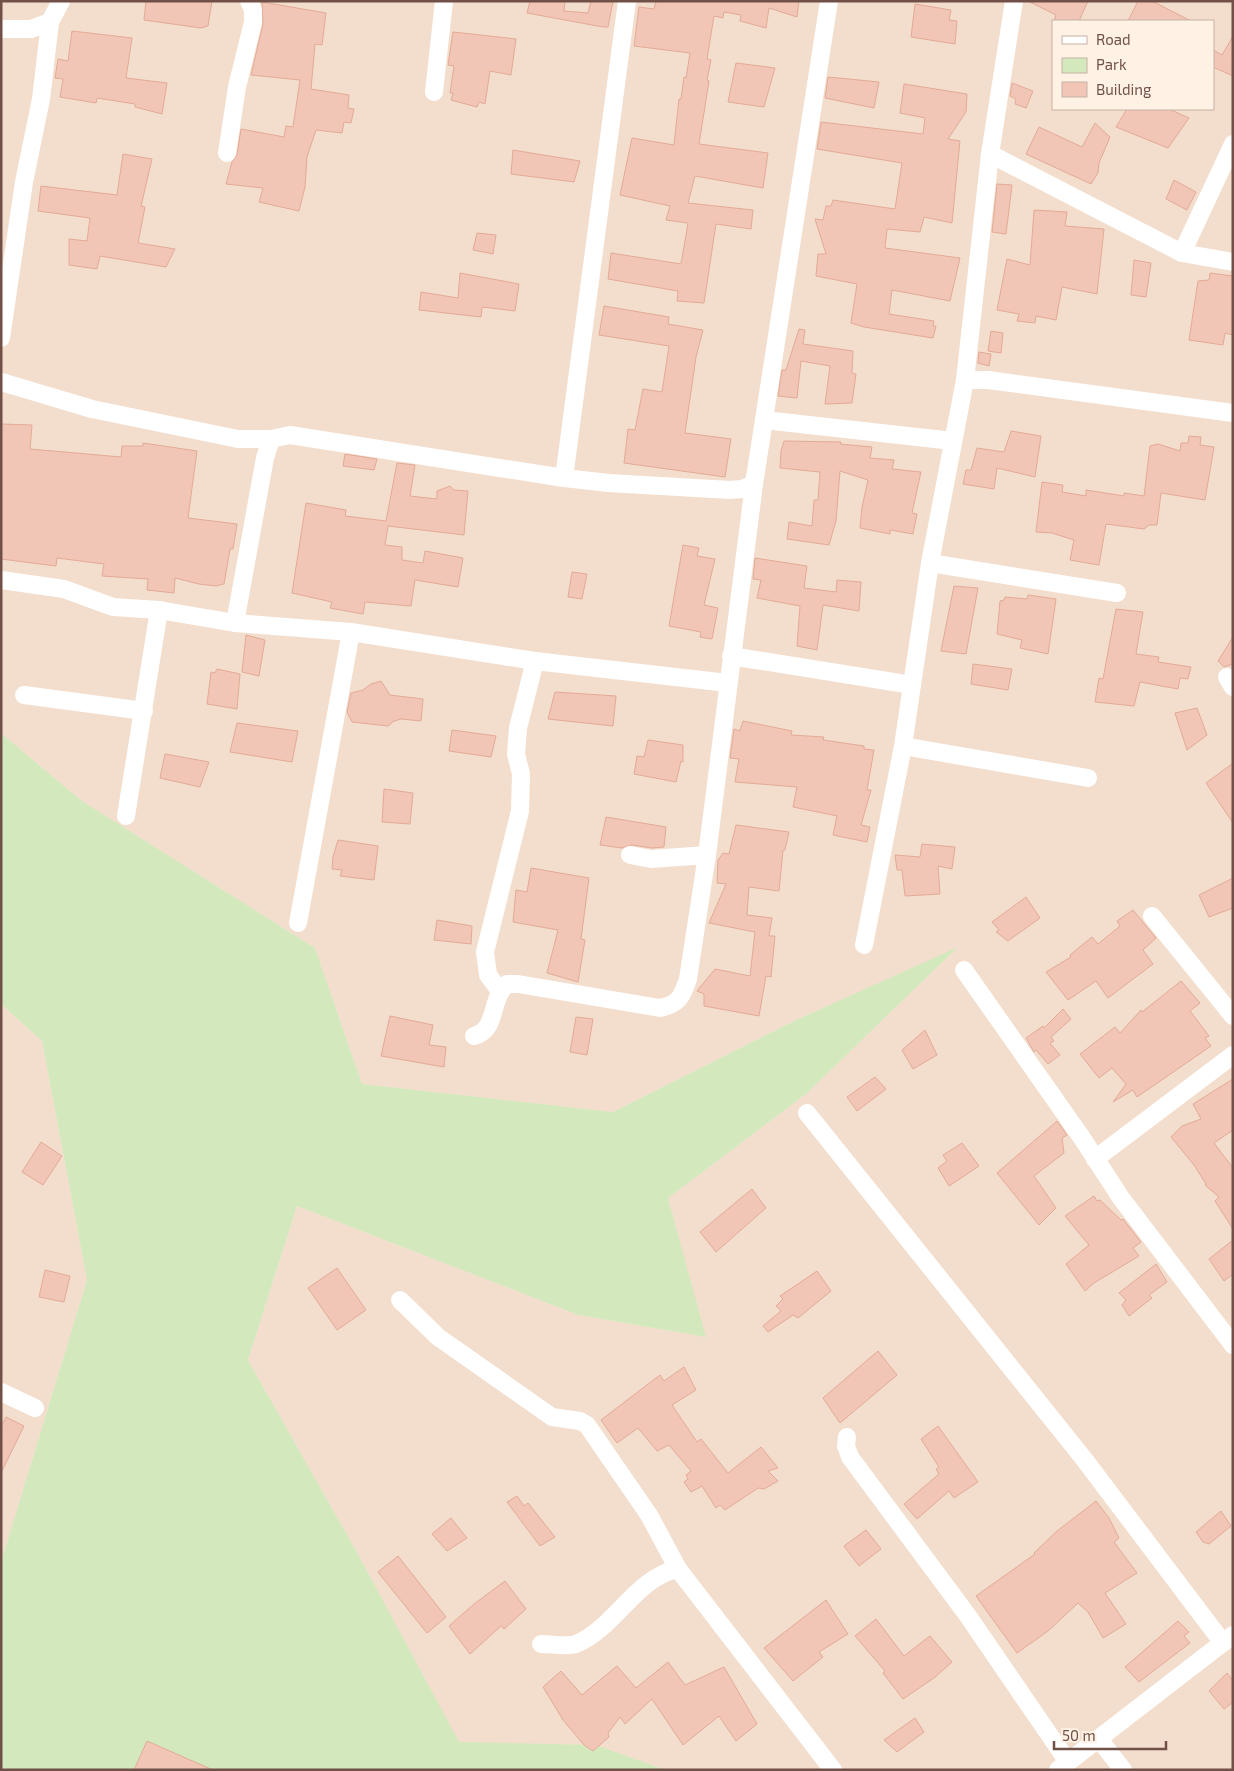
<svg xmlns="http://www.w3.org/2000/svg" width="1234" height="1771" viewBox="0 0 1234 1771" font-family="'Exo 2',sans-serif">
<style>
.residential{fill:#f3ddcc;fill-rule:evenodd}
.green{fill:#d4e8bd}
.building{fill:#f1c6b6;stroke:#e3aa96}
.lines{fill:none;stroke-linecap:round;stroke-linejoin:round}
.minor{stroke:#fff;stroke-width:18}
</style>
<rect width="100%" height="100%" fill="#fcedde"/>
<g class="residential">
<path d="M1 1H1233V1770H666L596 1745 459 1743 359 1556 248 1360 297 1206 578 1315 705 1337 668 1198 806 1094 957 948 794 1021 613 1112 362 1084 315 948 82 801 1 733ZM1053 21H1213V109H1053Z"/>
<polygon points="1,1004 42,1041 87,1280 1,1562"/>
</g>
<polygon class="green" points="1,733 82,801 315,948 362,1084 613,1112 794,1021 958,947 806,1094 668,1198 706,1337 578,1315 297,1206 248,1360 359,1556 459,1742 596,1745 666,1770 1,1770 1,1562 87,1280 42,1041 1,1004"/>
<g class="building">
<polygon points="146,1 212,1 208,26 201,28 144,20"/>
<polygon points="530,1 565,1 564,11 588,13 591,1 613,1 608,27 603,27 527,13"/>
<polygon points="656,1 799,1 797,17 769,8 766,28 740,21 741,15 724,12 723,18 714,16 707,59 711,60 707,80 709,81 699,144 768,153 763,188 695,176 688,203 753,210 751,229 716,224 704,303 677,301 678,291 608,279 611,253 681,264 688,223 666,220 670,206 620,195 632,138 674,145 679,99 681,99 684,77 686,78 690,53 634,46 639,7 654,9"/>
<polygon points="1028,1 1088,1 1079,21 1054,21 1056,15"/>
<polygon points="1138,1 1152,1 1191,21 1128,21"/>
<polygon points="262,2 326,13 322,45 315,44 311,89 349,95 348,108 354,109 351,123 344,122 342,133 316,130 307,157 305,187 299,211 259,202 263,188 226,184 232,162 237,155 241,129 284,137 286,126 293,127 300,80 251,75 263,24"/>
<polygon points="915,4 951,10 949,20 957,21 955,44 911,37"/>
<polygon points="72,31 132,38 126,78 167,83 162,114 135,107 135,104 97,98 96,103 60,97 63,79 55,78 58,59 68,61"/>
<polygon points="453,32 516,39 511,75 490,71 485,104 479,102 477,107 451,100 453,93 450,93 454,66 448,65"/>
<polygon points="1233,36 1233,76 1213,67 1213,50 1222,55"/>
<polygon points="736,63 775,68 764,107 728,102"/>
<polygon points="828,77 879,82 874,108 825,98"/>
<polygon points="1012,83 1033,91 1026,108 1015,104 1016,99 1010,96"/>
<polygon points="904,84 967,94 966,112 948,139 960,141 952,223 924,217 920,232 887,229 885,248 960,258 950,301 892,290 889,314 934,321 933,326 936,326 933,338 864,327 851,323 857,284 816,276 818,254 826,254 815,219 823,220 826,206 831,206 833,200 895,209 902,163 817,149 821,122 923,134 925,118 900,113"/>
<polygon points="1127,109 1169,109 1189,118 1168,148 1116,127"/>
<polygon points="1095,123 1110,137 1099,163 1098,173 1091,184 1026,154 1039,127 1082,147"/>
<polygon points="513,150 580,161 574,182 511,174"/>
<polygon points="123,154 152,159 141,206 145,207 138,243 175,249 166,267 100,256 97,269 69,265 69,239 87,241 90,218 38,211 41,186 117,195"/>
<polygon points="1174,180 1196,192 1187,210 1166,199"/>
<polygon points="997,184 1012,185 1006,234 992,232"/>
<polygon points="1034,210 1067,212 1065,226 1104,229 1097,294 1062,287 1056,320 1036,316 1035,323 1017,321 1019,314 997,310 1007,259 1030,265"/>
<polygon points="477,233 496,235 493,254 473,250"/>
<polygon points="1134,260 1151,263 1146,297 1131,295"/>
<polygon points="460,273 519,284 515,311 482,307 481,317 419,310 421,292 458,298"/>
<polygon points="1210,273 1233,276 1233,335 1225,333 1223,345 1189,340 1198,281 1209,280"/>
<polygon points="604,306 669,317 668,324 703,330 696,357 685,433 731,439 725,477 624,463 628,429 635,430 643,389 662,392 669,346 599,335"/>
<polygon points="799,329 805,330 803,344 853,351 852,373 856,374 852,403 825,404 830,366 801,361 797,398 778,396 782,370 786,370"/>
<polygon points="991,331 1003,333 1001,353 988,351"/>
<polygon points="979,352 991,354 989,366 978,363"/>
<polygon points="1,424 32,425 30,449 121,457 122,446 143,446 143,443 197,451 188,518 237,524 233,549 230,549 224,584 216,586 199,584 175,578 174,593 147,590 148,579 102,576 104,564 57,558 56,566 1,559"/>
<polygon points="1011,431 1041,436 1035,477 997,468 994,489 963,484 966,470 971,470 977,448 1004,452"/>
<polygon points="1189,436 1201,437 1200,445 1214,447 1205,500 1161,493 1157,525 1149,525 1144,529 1106,524 1099,565 1070,560 1074,540 1052,533 1036,532 1042,482 1063,485 1062,492 1086,496 1086,490 1124,496 1124,493 1144,496 1150,446 1158,444 1180,451 1181,443 1188,443"/>
<polygon points="784,441 841,442 840,444 872,447 870,458 894,460 892,469 921,472 912,513 917,514 913,534 890,530 890,534 860,528 862,507 868,480 840,471 836,521 829,545 787,539 789,522 812,526 814,500 818,500 820,472 780,468 781,451"/>
<polygon points="345,454 377,459 374,470 343,466"/>
<polygon points="397,463 415,465 410,496 437,499 437,491 450,486 454,490 468,491 464,535 388,526 385,545 402,547 402,560 423,563 425,551 463,558 458,587 415,580 411,606 365,602 363,614 330,608 332,602 292,593 306,503 346,510 345,516 386,521"/>
<polygon points="683,545 699,548 697,556 715,559 704,605 718,608 712,639 700,637 701,632 669,626"/>
<polygon points="755,558 807,566 804,588 836,592 837,580 861,582 859,611 823,605 817,650 797,646 800,606 757,598 761,580 753,579"/>
<polygon points="572,572 587,574 582,599 568,597"/>
<polygon points="954,586 978,588 966,654 941,651"/>
<polygon points="1028,595 1056,599 1048,654 1020,648 1022,640 997,634 1000,601 1004,600 1005,597 1027,599"/>
<polygon points="1116,609 1143,612 1136,654 1159,657 1158,662 1191,667 1188,679 1180,678 1178,689 1140,682 1134,706 1095,702 1099,678 1103,679"/>
<polygon points="246,635 265,640 259,676 242,672"/>
<polygon points="1233,637 1233,664 1224,667 1218,661"/>
<polygon points="973,664 1012,669 1008,690 971,684"/>
<polygon points="217,669 240,674 237,709 207,704 211,672 215,673"/>
<polygon points="381,681 390,695 423,699 421,721 401,719 394,721 388,726 352,722 347,712 351,693 363,690 371,684"/>
<polygon points="555,692 616,696 613,726 548,719"/>
<polygon points="1197,708 1207,735 1187,750 1175,713"/>
<polygon points="743,721 792,731 791,735 824,737 823,740 864,746 864,749 874,750 867,790 871,790 861,825 870,827 867,842 833,835 837,816 793,807 797,787 735,782 739,759 730,758 734,729 740,731"/>
<polygon points="237,723 298,731 292,762 230,752"/>
<polygon points="452,730 496,736 491,757 449,751"/>
<polygon points="648,740 683,745 683,762 681,761 676,782 634,774 637,756 644,757"/>
<polygon points="165,754 209,762 200,787 160,778"/>
<polygon points="1233,763 1233,823 1206,783"/>
<polygon points="384,789 413,793 410,824 382,822"/>
<polygon points="606,817 666,827 664,847 652,848 632,845 622,848 600,845"/>
<polygon points="736,825 789,832 785,850 783,850 779,891 749,887 747,915 772,918 769,936 775,936 771,977 766,976 759,1016 704,1006 704,994 697,991 715,969 750,976 755,932 709,923 726,884 717,883 718,860 723,853 729,854"/>
<polygon points="338,840 378,846 374,880 340,876 342,870 332,869 333,857"/>
<polygon points="922,844 955,847 952,869 938,866 940,894 905,896 902,870 897,870 895,855 920,857"/>
<polygon points="531,868 589,878 581,939 585,940 578,982 547,973 558,930 513,922 516,890 527,892"/>
<polygon points="1233,878 1233,908 1209,917 1199,895"/>
<polygon points="1026,897 1040,918 1008,941 996,932 999,930 992,922"/>
<polygon points="1133,910 1156,938 1143,950 1153,964 1108,998 1096,981 1068,1000 1046,972 1071,957 1070,955 1092,937 1098,944 1120,926 1117,921"/>
<polygon points="437,920 472,926 471,944 434,940"/>
<polygon points="1181,981 1200,1003 1190,1011 1209,1036 1205,1038 1211,1046 1137,1097 1133,1090 1113,1102 1126,1084 1112,1068 1099,1078 1080,1054 1115,1027 1120,1033 1141,1010 1142,1012"/>
<polygon points="1063,1009 1071,1019 1051,1037 1054,1041 1050,1043 1060,1055 1048,1064 1036,1050 1034,1052 1026,1038 1043,1026 1044,1028"/>
<polygon points="390,1016 433,1025 429,1045 446,1047 444,1067 381,1056"/>
<polygon points="576,1017 593,1019 587,1055 570,1052"/>
<polygon points="925,1030 937,1055 913,1069 902,1050"/>
<polygon points="875,1077 886,1089 857,1111 847,1097"/>
<polygon points="1233,1079 1233,1130 1214,1143 1233,1168 1233,1229 1215,1201 1219,1197 1205,1185 1206,1184 1194,1165 1171,1137 1182,1126 1201,1119 1193,1104"/>
<polygon points="1057,1121 1067,1135 1062,1138 1064,1153 1034,1176 1056,1208 1039,1225 997,1173"/>
<polygon points="41,1142 62,1156 43,1185 22,1172"/>
<polygon points="962,1143 979,1166 949,1186 938,1168 947,1161 943,1155"/>
<polygon points="752,1189 766,1208 716,1252 700,1232"/>
<polygon points="1094,1196 1097,1201 1100,1200 1121,1220 1123,1219 1141,1242 1133,1248 1139,1256 1094,1283 1085,1291 1066,1264 1089,1245 1065,1216"/>
<polygon points="1233,1240 1233,1274 1224,1281 1209,1259"/>
<polygon points="1156,1264 1167,1282 1149,1295 1152,1298 1129,1316 1122,1305 1126,1300 1119,1293"/>
<polygon points="337,1268 366,1310 337,1330 308,1288"/>
<polygon points="45,1270 70,1276 64,1302 39,1297"/>
<polygon points="817,1271 831,1291 798,1318 793,1315 768,1332 763,1326 781,1311 776,1306 783,1299 780,1296"/>
<polygon points="878,1351 897,1375 840,1423 823,1398"/>
<polygon points="684,1367 696,1390 672,1405 697,1442 701,1439 728,1473 761,1447 778,1468 768,1471 778,1481 764,1489 758,1488 725,1510 720,1505 716,1508 702,1486 691,1492 684,1482 688,1479 686,1475 691,1471 669,1445 657,1451 638,1428 617,1443 601,1420 660,1375 664,1381"/>
<polygon points="6,1417 24,1426 1,1473 1,1427"/>
<polygon points="938,1426 978,1482 954,1498 949,1491 917,1519 904,1504 939,1474 936,1469 939,1467 921,1439"/>
<polygon points="517,1496 524,1506 528,1503 555,1537 540,1546 507,1502"/>
<polygon points="1096,1501 1109,1518 1119,1538 1114,1542 1137,1573 1105,1593 1126,1624 1103,1638 1088,1612 1078,1603 1048,1631 1017,1653 976,1596 1035,1554 1034,1553 1057,1531"/>
<polygon points="1221,1511 1231,1526 1209,1544 1203,1542 1196,1532"/>
<polygon points="451,1518 467,1538 447,1551 432,1534"/>
<polygon points="866,1530 881,1549 859,1566 844,1546"/>
<polygon points="398,1556 446,1617 427,1633 378,1572"/>
<polygon points="505,1581 526,1609 504,1629 501,1626 470,1654 449,1626 474,1604"/>
<polygon points="826,1600 848,1634 819,1652 823,1657 793,1681 764,1648"/>
<polygon points="876,1619 904,1656 930,1636 952,1662 934,1678 903,1699 883,1673 885,1671 855,1636"/>
<polygon points="1178,1621 1189,1632 1184,1636 1190,1643 1139,1682 1125,1667"/>
<polygon points="668,1662 685,1685 724,1667 757,1724 736,1741 719,1716 683,1745 652,1699 625,1724 620,1717 608,1733 609,1737 593,1751 584,1745 563,1720 543,1687 561,1671 582,1695 617,1666 636,1688"/>
<polygon points="1227,1673 1233,1681 1233,1702 1224,1709 1209,1691"/>
<polygon points="915,1718 924,1732 897,1752 884,1740"/>
<polygon points="147,1741 213,1770 134,1770"/>
</g>
<g class="lines">
<g class="minor">
<polyline points="1,29 31,29 50,22"/>
<polyline points="434,92 444,1"/>
<polyline points="227,153 237,87 253,22 253,10 249,1"/>
<polyline points="990,154 1182,253 1233,262"/>
<polyline points="1182,253 1233,144"/>
<polyline points="1,338 24,182 41,99 50,22 61,1"/>
<polyline points="965,380 988,380 1233,413"/>
<polyline points="1,382 92,409 238,439 271,439 290,435 564,478 609,483 730,490 742,489 754,484"/>
<polyline points="764,420 953,441"/>
<polyline points="564,478 627,1"/>
<polyline points="930,563 1117,593"/>
<polyline points="1,580 64,589 113,607 159,610 235,623 351,632 535,661 728,683"/>
<polyline points="235,623 265,458 271,439"/>
<polyline points="731,656 912,685"/>
<polyline points="1227,677 1233,687"/>
<polyline points="24,695 144,711"/>
<polyline points="903,746 1088,778"/>
<polyline points="126,816 159,610"/>
<polyline points="630,855 651,859 707,855"/>
<polyline points="1152,916 1233,1016"/>
<polyline points="298,923 351,632"/>
<polyline points="864,945 903,746 930,563 965,380 990,154 1014,1"/>
<polyline points="964,970 1082,1138 1121,1198 1233,1345"/>
<polyline points="500,991 488,975 485,952 520,811 521,774 516,754 518,728 535,661"/>
<path d="M474 1036C498 1030 489 1000 507 984H518L660 1008C679 1004 682 997 688 979L707 855 754 484 829 1"/>
<polyline points="807,1113 1084,1459 1223,1643"/>
<polyline points="1095,1159 1233,1055"/>
<polyline points="400,1300 438,1337 552,1417 580,1421 587,1425 649,1515 678,1569 833,1770"/>
<polyline points="1,1392 35,1408"/>
<polyline points="847,1437 846,1446 850,1457 968,1616 1068,1762"/>
<path d="M541 1644C551 1644 567 1647 576 1644 615 1628 636 1577 678 1569"/>
<polyline points="1099,1739 1123,1770"/>
<polyline points="1058,1770 1233,1635"/>
</g>
</g>
<rect width="1234" height="1771" fill="none" stroke="#715147" stroke-width="5"/>
<rect x="1052" y="20" width="162" height="90" fill="#fff1e4" stroke="#c6b1a5"/>
<rect x="1062" y="36" width="25" height="8" fill="#ffffff" stroke="#c6b1a5"/>
<text x="1096" y="45" font-size="15" fill="#715147">Road</text>
<rect x="1062" y="58" width="25" height="15" fill="#d4e8bd" stroke="#c6b1a5"/>
<text x="1096" y="70" font-size="15" fill="#715147">Park</text>
<rect x="1062" y="82" width="25" height="15" fill="#f1c6b6" stroke="#c6b1a5"/>
<text x="1096" y="95" font-size="15" fill="#715147">Building</text>
<path d="M1054 1741v8h112v-8" fill="none" stroke="#715147" stroke-width="2.5"/>
<text x="1062" y="1741" font-size="15" fill="#715147" stroke="#fff1e4" stroke-width="4" paint-order="stroke">50 m</text>
</svg>
